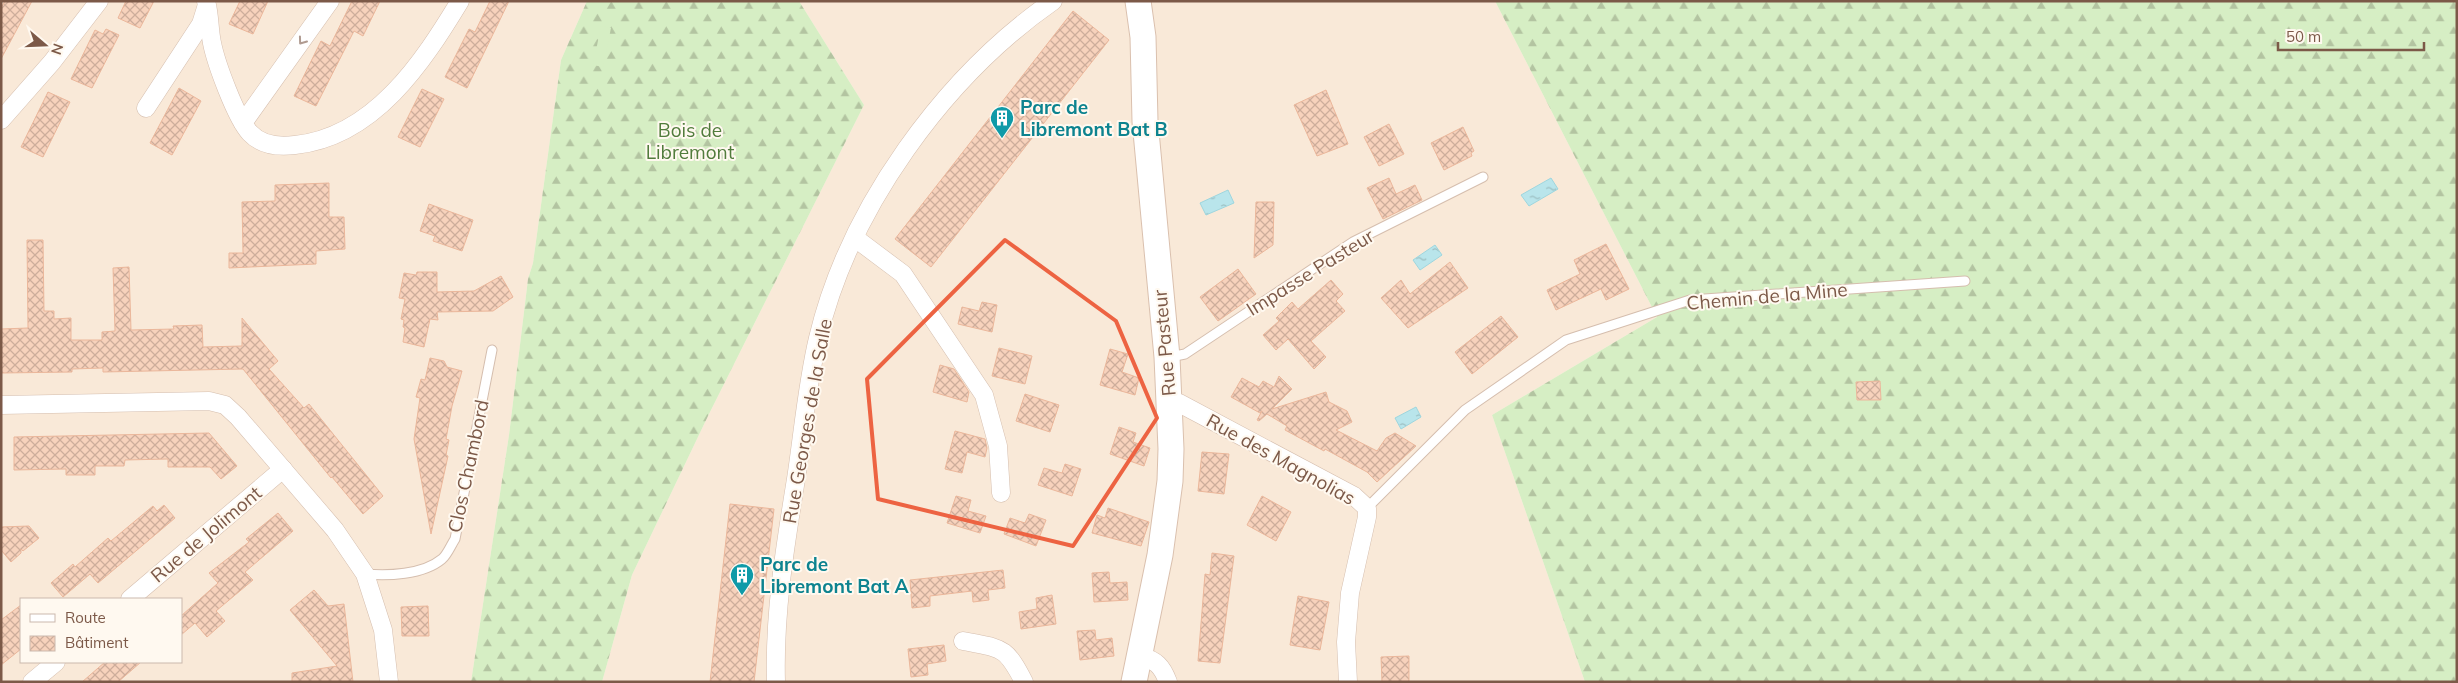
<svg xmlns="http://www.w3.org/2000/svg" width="2458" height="683" viewBox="0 0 2458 683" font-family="Mulish,sans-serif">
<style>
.residential{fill:#f9e9d8;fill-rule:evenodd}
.forest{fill:url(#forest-firs)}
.garden{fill:#d6eec4}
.water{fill:url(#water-ripples);stroke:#9ed6de}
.building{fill:url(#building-cross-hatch);stroke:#ebb79b}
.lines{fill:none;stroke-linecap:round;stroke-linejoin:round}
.lane-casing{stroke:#d5beae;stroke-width:11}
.street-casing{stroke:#d5beae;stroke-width:19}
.secondary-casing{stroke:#dac0ae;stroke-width:27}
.lane{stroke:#fff;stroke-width:9}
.street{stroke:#fff;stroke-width:18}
.secondary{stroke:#fff;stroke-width:25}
.oneway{stroke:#b09b91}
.marked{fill:none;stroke:#ed6342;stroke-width:4;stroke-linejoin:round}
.labels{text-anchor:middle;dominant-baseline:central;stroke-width:4;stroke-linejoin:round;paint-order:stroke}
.culture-label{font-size:19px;font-weight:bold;fill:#0d838f;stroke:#fff9f0;text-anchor:start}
.park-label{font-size:19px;fill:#517c3c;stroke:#fff9f0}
.street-label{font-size:19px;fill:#7c5948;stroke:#fff9f0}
</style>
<defs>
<pattern id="forest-firs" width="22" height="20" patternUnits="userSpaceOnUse" patternTransform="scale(1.25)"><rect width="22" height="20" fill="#d6eec4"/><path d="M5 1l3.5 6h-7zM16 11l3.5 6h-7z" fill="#b3c4a1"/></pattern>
<pattern id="water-ripples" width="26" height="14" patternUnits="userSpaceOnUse" patternTransform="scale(1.25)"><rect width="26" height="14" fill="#b9e5eb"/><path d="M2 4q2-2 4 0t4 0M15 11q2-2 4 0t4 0" fill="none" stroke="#9bbdc0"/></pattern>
<pattern id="building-cross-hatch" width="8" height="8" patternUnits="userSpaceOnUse" patternTransform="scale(1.25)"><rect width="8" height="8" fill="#f7d2bc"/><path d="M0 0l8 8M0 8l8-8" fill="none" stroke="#cdad9b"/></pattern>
</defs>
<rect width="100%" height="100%" fill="#fef5e8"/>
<g class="residential">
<path d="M1 1H587L561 60 533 263 528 279 509 435 471 682H1ZM21 599H181V662H21Z"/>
<polygon points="799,1 1495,1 1657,317 1492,415 1585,682 602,682 632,575 708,416 864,105"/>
</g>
<g class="forest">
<polygon points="587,1 799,1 864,105 708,416 632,575 602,682 471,682 509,435 528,279 533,263 561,60"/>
<polygon points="1495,1 2457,1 2457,682 1585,682 1492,415 1657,317"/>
</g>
<polygon class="garden" points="601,26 611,28 603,67 593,65"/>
<g class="water">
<polygon points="1551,178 1558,189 1529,206 1521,195"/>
<polygon points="1228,190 1234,203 1206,215 1200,203"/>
<polygon points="1435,245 1442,255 1420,270 1413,260"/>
<polygon points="1416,407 1421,417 1401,429 1395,418"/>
</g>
<g class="building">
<polygon points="5,1 32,1 1,59 1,8"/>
<polygon points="126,1 154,1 140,28 118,18"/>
<polygon points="240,1 268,1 253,34 229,24"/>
<polygon points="352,1 380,1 363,36 354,31 316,106 294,96 321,41 330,46"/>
<polygon points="490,1 509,1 467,88 445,77 469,29 475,32"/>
<polygon points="1073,11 1109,40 931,267 895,239"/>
<polygon points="106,29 119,35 92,88 71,79 95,30 103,34"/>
<polygon points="179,88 201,101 172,155 150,143"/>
<polygon points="422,89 444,99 420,147 398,137"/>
<polygon points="1326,90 1348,144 1317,156 1294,105"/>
<polygon points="48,92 70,102 43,157 21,147"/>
<polygon points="1389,124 1404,154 1379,166 1364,137"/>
<polygon points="1463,127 1474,151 1471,153 1472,156 1444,170 1431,143"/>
<polygon points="1389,178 1396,194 1415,185 1422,200 1383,219 1367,188"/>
<polygon points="329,183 329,217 344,217 345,249 316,251 316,264 229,268 229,253 243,253 242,202 275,201 275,185"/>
<polygon points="1256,202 1274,202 1273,245 1254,258"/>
<polygon points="429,204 473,220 462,251 433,241 435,236 420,231"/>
<polygon points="27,240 43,240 44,311 54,311 54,319 71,318 71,340 102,340 102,332 115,331 113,268 129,267 131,330 174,329 173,326 202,325 203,347 242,346 242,318 278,361 269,369 304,408 309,404 383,496 363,514 332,477 331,478 243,369 103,372 103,368 72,369 72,372 1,373 1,329 28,328"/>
<polygon points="1606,244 1629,289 1606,300 1601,289 1556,310 1547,290 1580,274 1574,260"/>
<polygon points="1450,262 1468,288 1408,328 1381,298 1401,280 1410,294"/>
<polygon points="1238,269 1256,294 1218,321 1200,297"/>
<polygon points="417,272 437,272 437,292 474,291 501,276 513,297 493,311 437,312 438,320 430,319 424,347 403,342 405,328 403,327 404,320 401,319 405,299 399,298 404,273 416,275"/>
<polygon points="1331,280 1343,294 1336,301 1345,311 1311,341 1326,357 1314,369 1288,339 1276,350 1263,335 1279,321 1276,318 1292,302 1298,309"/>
<polygon points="982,302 997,305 992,332 958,324 962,307 979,311"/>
<polygon points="1501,316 1518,337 1472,374 1455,352"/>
<polygon points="999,348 1032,356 1025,384 992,376"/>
<polygon points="1110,349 1128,354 1122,372 1139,378 1135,395 1100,385"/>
<polygon points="430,358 444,361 447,367 462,371 452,406 446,439 449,440 446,455 448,456 431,534 414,439 420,398 416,397 421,379 425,380"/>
<polygon points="940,365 954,369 969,392 967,402 933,392"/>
<polygon points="1279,376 1292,389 1272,409 1326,392 1329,402 1347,411 1352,422 1336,430 1377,451 1386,438 1395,433 1416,446 1377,482 1367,472 1325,449 1324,451 1285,430 1287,426 1267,414 1259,421 1257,420 1262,411 1260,413 1231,397 1242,378 1259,387 1263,381 1274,387"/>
<polygon points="1880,381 1881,400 1857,400 1856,382"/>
<polygon points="1025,394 1059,405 1050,432 1016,421"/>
<polygon points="1119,427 1136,433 1133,442 1150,448 1144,466 1110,454"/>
<polygon points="955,431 985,439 987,448 985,457 967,452 962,473 945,469"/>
<polygon points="209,433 237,466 221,479 210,467 168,467 168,459 125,460 124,466 95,466 95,475 66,475 66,469 14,470 14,437"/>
<polygon points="1202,452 1229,454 1224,494 1198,491"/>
<polygon points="1065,464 1081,469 1072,496 1038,485 1044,468 1062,473"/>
<polygon points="956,496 971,500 968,511 986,516 980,533 947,523"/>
<polygon points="1262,496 1291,512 1276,541 1247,525"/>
<polygon points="730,504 774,509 754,682 710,682"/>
<polygon points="164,505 175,518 98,583 90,574 63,597 51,583 73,564 75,567 108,538 111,541 153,506 157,511"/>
<polygon points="1108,508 1149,522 1141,546 1092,533 1097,515 1105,518"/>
<polygon points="278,513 293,531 245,572 253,580 216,611 225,621 207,637 195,623 181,635 181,616 218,583 209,573 249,542 246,539"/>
<polygon points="1029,514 1046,520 1036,546 1004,534 1010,518 1025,523"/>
<polygon points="29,526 39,538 23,551 21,549 21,553 11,562 1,550 1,527"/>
<polygon points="1212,553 1234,556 1220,663 1198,661 1205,574 1210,575"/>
<polygon points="1003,570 1005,588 988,590 989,600 973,602 972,591 930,596 930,606 912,608 910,580"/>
<polygon points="1109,572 1110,583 1127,582 1128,600 1094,602 1092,573"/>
<polygon points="314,590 328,606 344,604 353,682 292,682 292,673 337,666 290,610"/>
<polygon points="1052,595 1056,624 1021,629 1019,612 1037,609 1036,598"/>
<polygon points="1298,596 1329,602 1320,650 1290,645"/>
<polygon points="21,605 21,649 1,665 1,620"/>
<polygon points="428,606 429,636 402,636 401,607"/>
<polygon points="1095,630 1096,640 1112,638 1114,656 1080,660 1077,631"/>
<polygon points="944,645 946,661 927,664 928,675 911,677 908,649"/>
<polygon points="1409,656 1409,682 1382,682 1381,657"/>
<polygon points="105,662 141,662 118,682 82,682"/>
</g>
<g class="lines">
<g class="lane-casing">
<g id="lane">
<polyline points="1170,357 1185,354 1353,242 1483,177"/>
<polyline points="1367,508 1465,410 1566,340 1690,300 1965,281"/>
<path d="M365 574C387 576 423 575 442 559 447 555 451 545 455 539L492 350"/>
</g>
</g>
<g class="street-casing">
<g id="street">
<path d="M206 1C210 15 209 29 212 43 216 63 236 118 250 133 262 146 279 147 295 145 374 137 423 62 460 1"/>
<polyline points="146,108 201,24 206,8"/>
<polyline points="1,120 52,62 99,1"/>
<polyline points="243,123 330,1"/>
<polyline points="855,238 903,274 984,395 998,446 1001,493"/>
<polyline points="1169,403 1179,403 1354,496 1367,508 1367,517 1350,593 1346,642 1348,682"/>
<polyline points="1,405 209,401 225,405 238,417 335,530 365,574 383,630 389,682"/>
<polyline points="130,599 283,469"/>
<path d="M963 641C1002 649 1005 645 1024 682"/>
<path d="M1140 656C1156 660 1162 666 1168 682"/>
<polyline points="32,682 56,662"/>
<path d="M776 682C774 613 785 547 796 479 803 433 807 384 818 338 849 208 944 77 1053 1"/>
</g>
</g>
<g class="secondary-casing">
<polyline id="secondary" points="1134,682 1160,555 1170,481 1171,449 1167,357 1145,121 1143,37 1138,1"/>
</g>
<use href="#lane" class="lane"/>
<use href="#street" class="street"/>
<use href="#secondary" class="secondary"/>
</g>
<defs><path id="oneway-chevron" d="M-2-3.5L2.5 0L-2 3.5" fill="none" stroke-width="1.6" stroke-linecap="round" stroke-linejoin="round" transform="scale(1.25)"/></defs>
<use class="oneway" href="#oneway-chevron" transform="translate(302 41) rotate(126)"/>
<path class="marked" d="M1005 240 1116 321 1157 418 1073 546 878 499 867 379Z"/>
<defs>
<g id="building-pin" transform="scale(1.25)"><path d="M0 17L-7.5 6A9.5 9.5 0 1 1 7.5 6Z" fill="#0f9aa8" stroke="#fff9f0"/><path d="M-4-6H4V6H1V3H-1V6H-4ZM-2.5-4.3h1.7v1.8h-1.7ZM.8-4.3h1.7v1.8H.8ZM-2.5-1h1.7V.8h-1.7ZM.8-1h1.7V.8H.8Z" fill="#fff"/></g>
</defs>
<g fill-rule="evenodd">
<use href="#building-pin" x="1002" y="118"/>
<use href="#building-pin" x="742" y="575"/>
</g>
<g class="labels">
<g class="culture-label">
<text x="1020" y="107">Parc de<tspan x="1020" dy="22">Libremont Bat B</tspan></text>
<text x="760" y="564">Parc de<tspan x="760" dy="22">Libremont Bat A</tspan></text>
</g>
<g class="park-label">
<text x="690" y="130">Bois de<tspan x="690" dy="22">Libremont</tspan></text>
</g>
<g class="street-label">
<text transform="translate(1310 272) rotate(-32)">Impasse Pasteur</text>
<text transform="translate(1767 296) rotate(-5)">Chemin de la Mine</text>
<text transform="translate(1164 343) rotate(-95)">Rue Pasteur</text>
<text transform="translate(807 421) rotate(-80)">Rue Georges de la Salle</text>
<text transform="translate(1281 459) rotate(29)">Rue des Magnolias</text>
<text transform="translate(468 466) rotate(-78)">Clos Chambord</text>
<text transform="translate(206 534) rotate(-40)">Rue de Jolimont</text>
</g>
</g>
<rect width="2458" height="683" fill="none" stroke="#7c5948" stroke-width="5"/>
<rect x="20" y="598" width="162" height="65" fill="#fff9f0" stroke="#cbb9ad"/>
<rect x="30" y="614" width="25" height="8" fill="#ffffff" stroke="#cbb9ad"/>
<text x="65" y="623" font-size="15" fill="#7c5948">Route</text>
<rect x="30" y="636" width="25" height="15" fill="url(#building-cross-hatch)" stroke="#cbb9ad"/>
<text x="65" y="648" font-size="15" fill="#7c5948">Bâtiment</text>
<g transform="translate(45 45) rotate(109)" stroke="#fff9f0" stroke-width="4" paint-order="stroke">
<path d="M0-4L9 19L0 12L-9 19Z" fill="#7c5948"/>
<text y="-8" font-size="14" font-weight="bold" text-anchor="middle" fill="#7c5948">N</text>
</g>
<path d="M2278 42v8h146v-8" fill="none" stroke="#7c5948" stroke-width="2.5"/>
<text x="2286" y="42" font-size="15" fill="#7c5948" stroke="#fff9f0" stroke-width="4" paint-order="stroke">50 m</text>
</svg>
